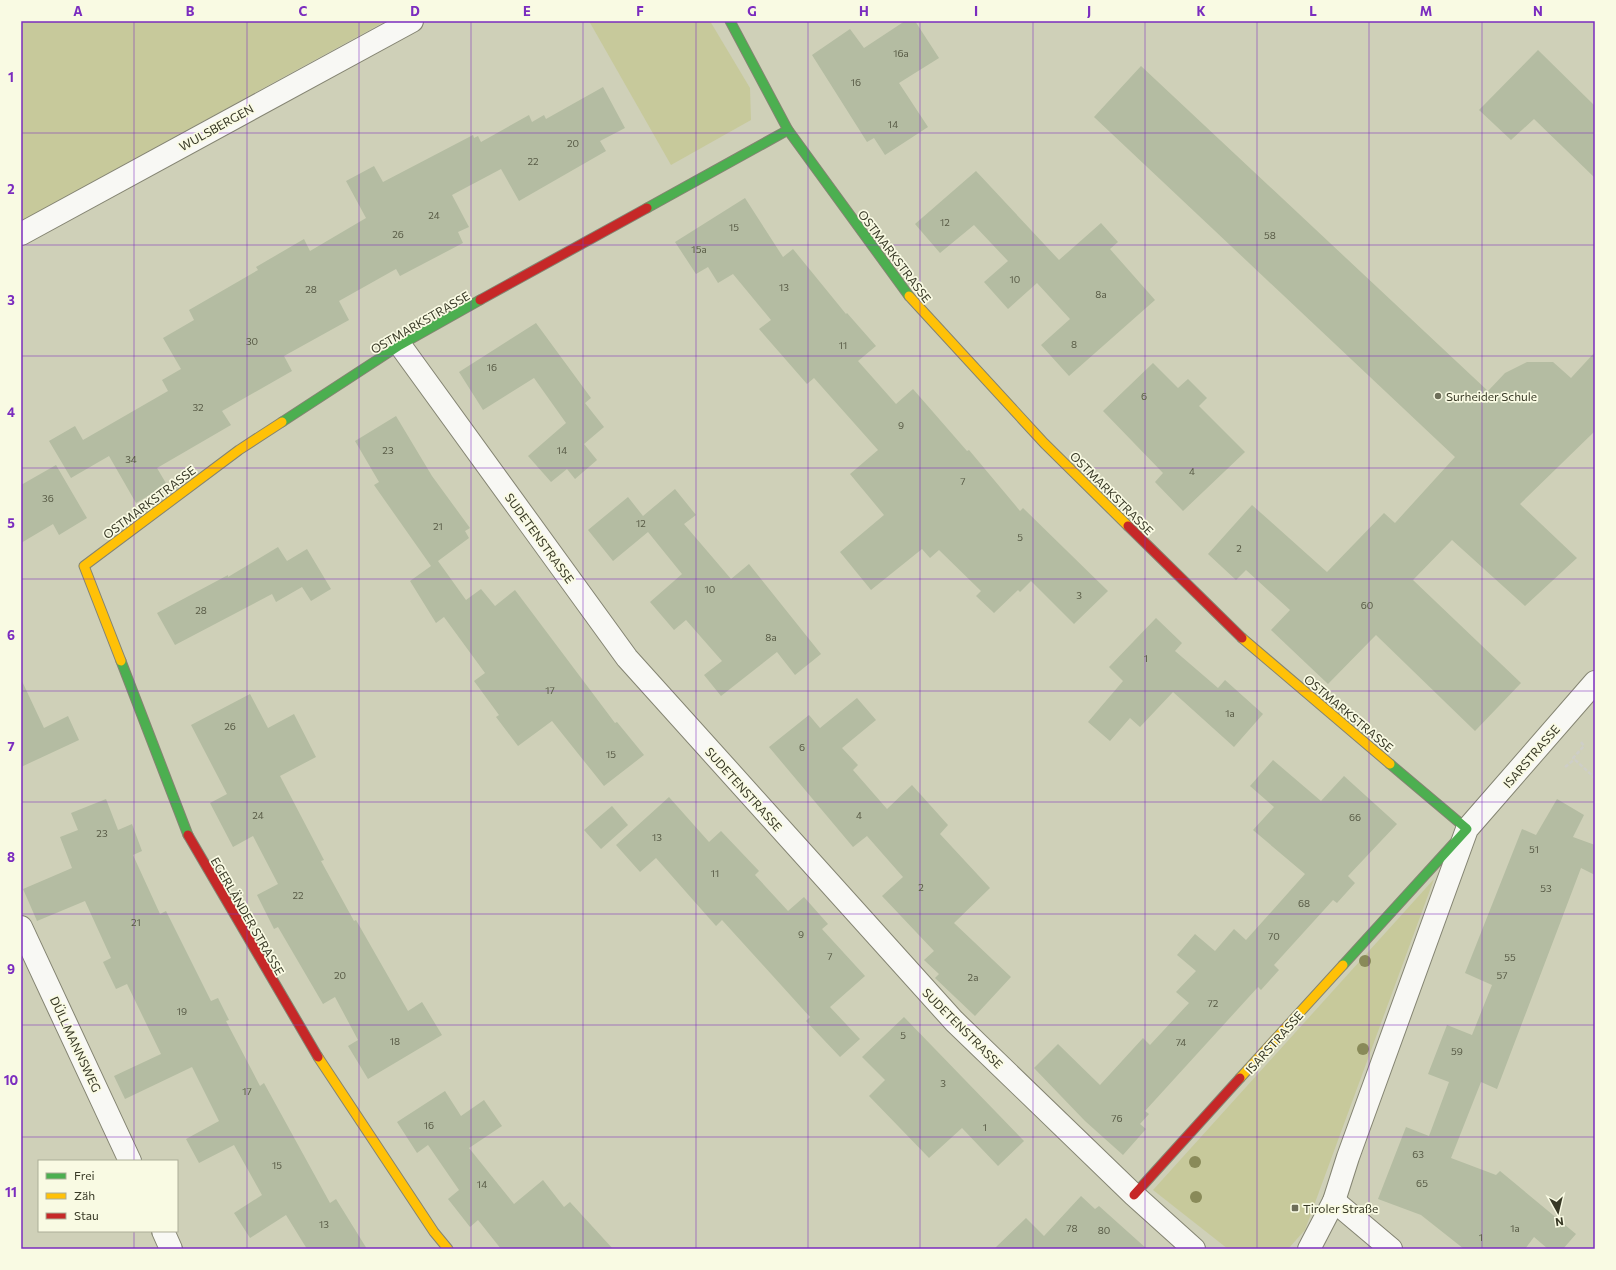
<svg xmlns="http://www.w3.org/2000/svg" width="1616" height="1270" viewBox="0 0 1616 1270" font-family="Commissioner,sans-serif">
<style>
.green{fill:#c7c99b}
.building{fill:#b4bca2}
.lines{fill:none;stroke-linecap:round;stroke-linejoin:round}
.street-casing{stroke:#848472;stroke-width:24}
.fast-casing{stroke:#848472;stroke-width:11}
.slow-casing{stroke:#848472;stroke-width:11}
.jam-casing{stroke:#848472;stroke-width:11}
.path{stroke:#cecec7;stroke-width:2.5;stroke-dasharray:4 2;stroke-linecap:butt}
.street{stroke:#f8f8f4;stroke-width:22}
.fast{stroke:#4caf50;stroke-width:9}
.slow{stroke:#ffc107;stroke-width:9}
.jam{stroke:#c62828;stroke-width:9}
.tree{fill:#898a59}
.grid{fill:none;stroke:#7b2cbf;stroke-width:1;stroke-opacity:0.55}
.poi-dot{fill:#6d6e59;stroke:#f9fae3;stroke-width:1.5}
.labels{text-anchor:middle;dominant-baseline:central;stroke-width:3.5;stroke-linejoin:round;paint-order:stroke}
.number-label{font-size:10px;fill:#585b46}
.street-label{font-size:12px;fill:#383926;stroke:#f9fae3}
.poi-label{font-size:12px;fill:#383926;stroke:#f9fae3;text-anchor:start}
.neatline{fill:none;stroke:#7b2cbf;stroke-width:1.5}
.grid-label{font-size:13px;text-anchor:middle;font-weight:bold;fill:#7b2cbf}
</style>
<rect width="100%" height="100%" fill="#cfd0b8"/>
<g class="green">
<polygon points="21,21 386,21 21,221"/>
<polygon points="589,21 710,21 750,88 751,120 671,165"/>
<polygon points="1434,879 1305,1230 1288,1249 1228,1249 1153,1190"/>
</g>
<g class="building">
<polygon points="905,21 915,21 939,58 899,83 928,127 885,155 874,138 867,142 812,55 850,29 864,48"/>
<polygon points="1538,50 1595,106 1595,178 1534,119 1511,140 1479,110"/>
<polygon points="1141,66 1488,391 1505,373 1527,362 1553,362 1571,378 1595,352 1595,431 1520,504 1577,558 1525,606 1452,540 1413,580 1521,683 1475,731 1376,635 1328,684 1271,630 1290,610 1246,570 1236,580 1208,554 1252,505 1327,572 1384,513 1395,523 1455,457 1094,117"/>
<polygon points="603,87 625,128 600,141 606,151 519,201 501,169 452,195 469,227 458,232 463,243 400,276 396,269 339,301 349,320 284,356 292,371 222,411 231,425 157,468 167,485 136,503 109,456 71,478 49,441 75,426 83,440 168,391 162,380 181,369 163,338 194,320 189,310 258,270 256,267 304,239 310,251 366,218 346,181 374,166 383,182 473,135 474,138 478,136 481,142 529,115 532,122 544,115 546,119"/>
<polygon points="976,171 1059,260 1101,223 1118,242 1110,249 1155,300 1069,376 1041,345 1070,319 1037,283 1008,309 984,282 1008,261 974,225 940,253 915,224"/>
<polygon points="745,198 783,257 793,249 846,314 847,313 876,346 858,361 896,404 913,389 967,451 969,450 1020,511 1023,508 1108,591 1074,624 1031,581 1020,592 1018,590 994,613 976,596 981,591 939,550 930,558 922,549 871,590 840,552 884,515 850,474 878,450 814,378 807,384 759,329 771,320 733,274 718,283 708,267 696,274 675,242"/>
<polygon points="536,323 591,398 585,403 604,427 584,444 597,460 575,479 567,469 551,482 528,456 566,423 534,378 483,410 459,372"/>
<polygon points="1153,363 1178,388 1188,379 1207,398 1199,406 1245,452 1183,511 1155,482 1163,473 1103,411"/>
<polygon points="396,416 432,476 470,528 465,531 469,538 438,561 466,600 481,589 495,606 515,590 615,723 617,722 644,755 604,786 552,721 518,746 496,717 499,715 474,681 485,673 444,617 436,623 410,581 431,566 374,485 379,482 355,441"/>
<polygon points="56,465 87,518 59,535 53,524 21,543 21,485"/>
<polygon points="675,489 696,515 684,524 731,579 749,564 821,654 795,675 777,652 721,696 704,675 722,661 686,620 674,630 650,602 682,574 648,532 613,561 588,530 628,497 643,516"/>
<polygon points="278,547 287,561 307,549 331,589 311,601 302,587 276,602 272,594 175,645 157,613 228,575 228,577"/>
<polygon points="1156,618 1182,643 1175,651 1218,688 1225,680 1263,714 1234,747 1173,692 1140,727 1130,718 1110,741 1088,722 1123,681 1109,667"/>
<polygon points="21,679 44,728 68,716 79,740 21,767"/>
<polygon points="250,694 268,728 294,714 316,757 280,776 324,860 321,861 354,921 356,920 408,1011 422,1002 442,1035 368,1079 348,1046 358,1040 335,997 323,1004 278,927 274,929 257,895 278,884 253,836 233,847 210,803 227,794 191,725"/>
<polygon points="857,698 876,720 842,748 858,765 853,770 887,809 912,785 948,825 940,834 990,888 954,923 1011,977 975,1016 935,978 939,974 924,960 934,951 882,896 903,877 867,836 853,847 769,747 809,715 820,728"/>
<polygon points="1273,760 1321,801 1344,776 1397,824 1348,876 1355,883 1337,903 1333,900 1274,965 1279,970 1261,990 1258,987 1145,1111 1149,1114 1140,1124 1146,1129 1123,1155 1085,1121 1034,1068 1058,1044 1100,1085 1143,1038 1150,1045 1189,1003 1176,992 1196,971 1177,955 1195,934 1215,951 1234,929 1246,940 1305,874 1253,830 1274,807 1250,786"/>
<polygon points="669,797 709,842 721,831 759,871 755,875 788,911 804,897 828,924 822,929 865,976 830,1007 860,1039 840,1057 806,1021 810,1017 722,920 716,926 656,858 640,872 616,845"/>
<polygon points="106,799 118,830 132,824 142,851 133,855 160,914 166,911 211,1001 218,998 229,1020 226,1021 260,1086 264,1083 330,1203 336,1199 367,1249 307,1249 286,1215 250,1238 234,1213 262,1195 234,1145 199,1163 186,1139 219,1121 192,1067 125,1099 114,1076 161,1054 127,984 116,989 103,962 111,958 85,901 37,921 23,889 72,868 60,837 78,830 71,813"/>
<polygon points="1557,799 1584,815 1573,837 1595,845 1595,875 1581,868 1497,1089 1481,1082 1451,1158 1496,1175 1500,1171 1576,1234 1563,1249 1548,1249 1534,1237 1525,1249 1464,1249 1421,1215 1378,1199 1406,1127 1429,1136 1449,1082 1428,1074 1447,1025 1472,1035 1492,985 1465,973 1522,829 1536,835"/>
<polygon points="612,806 628,825 601,849 584,830"/>
<polygon points="904,1017 1024,1141 998,1166 962,1128 929,1158 869,1096 885,1080 862,1057"/>
<polygon points="445,1091 461,1116 484,1100 502,1126 469,1148 514,1204 543,1180 564,1207 570,1202 613,1249 501,1249 478,1220 470,1227 448,1199 459,1190 428,1145 417,1153 397,1122"/>
<polygon points="1081,1196 1095,1209 1099,1206 1147,1249 994,1249 1026,1218 1044,1236"/>
</g>
<g class="lines">
<g class="street-casing">
<g id="street">
<polyline points="21,234 412,21"/>
<polyline points="400,345 627,658 954,1021 1134,1195 1194,1249"/>
<polyline points="21,927 130,1161"/>
<polyline points="1334,1201 1391,1249"/>
<polyline points="163,1231 171,1249"/>
<polyline points="1309,1249 1334,1201 1348,1157 1467,829 1595,682"/>
</g>
</g>
<g class="fast-casing">
<g id="fast">
<polyline points="730,21 788,130 909,296"/>
<polyline points="647,208 788,130"/>
<polyline points="282,422 400,345 480,300"/>
<polyline points="121,661 188,835"/>
<polyline points="1343,965 1467,829 1390,764"/>
</g>
</g>
<g class="slow-casing">
<g id="slow">
<polyline points="909,296 1044,443 1128,526"/>
<polyline points="1242,638 1390,764"/>
<polyline points="121,661 84,566 239,450 282,422"/>
<polyline points="318,1057 434,1232 448,1249"/>
<polyline points="1240,1078 1343,965"/>
</g>
</g>
<g class="jam-casing">
<g id="jam">
<polyline points="480,300 647,208"/>
<polyline points="1128,526 1242,638"/>
<polyline points="188,835 318,1057"/>
<polyline points="1134,1195 1240,1078"/>
</g>
</g>
<g class="path">
<polyline points="1581,742 1584,746 1573,758 1595,778"/>
<polyline points="1565,767 1575,759"/>
</g>
<use href="#street" class="street"/>
<use href="#fast" class="fast"/>
<use href="#slow" class="slow"/>
<use href="#jam" class="jam"/>
</g>
<g class="tree">
<circle cx="1365" cy="961" r="6"/>
<circle cx="1363" cy="1049" r="6"/>
<circle cx="1195" cy="1162" r="6"/>
<circle cx="1196" cy="1197" r="6"/>
</g>
<path class="grid" d="M134 21V1161M247 21V1249M359 21V1249M471 21V1249M583 21V1249M696 21V1249M808 21V1249M920 21V1249M1033 21V1249M1145 21V1249M1257 21V1249M1369 21V1249M1482 21V1249M21 133H1595M21 245H1595M21 356H1595M21 468H1595M21 579H1595M21 691H1595M21 802H1595M21 914H1595M21 1025H1595M21 1137H1595M134 1231V1249"/>
<g class="poi-dot">
<circle cx="1438" cy="396" r="4"/>
<rect x="1291" y="1204" width="8" height="8" rx="2"/>
</g>
<g class="labels">
<g class="number-label">
<text x="901" y="53">16a</text>
<text x="856" y="82">16</text>
<text x="893" y="124">14</text>
<text x="573" y="143">20</text>
<text x="533" y="161">22</text>
<text x="434" y="215">24</text>
<text x="945" y="222">12</text>
<text x="734" y="227">15</text>
<text x="398" y="234">26</text>
<text x="1270" y="235">58</text>
<text x="699" y="249">15a</text>
<text x="1015" y="279">10</text>
<text x="784" y="287">13</text>
<text x="311" y="289">28</text>
<text x="1101" y="294">8a</text>
<text x="252" y="341">30</text>
<text x="1074" y="344">8</text>
<text x="843" y="345">11</text>
<text x="492" y="367">16</text>
<text x="1144" y="396">6</text>
<text x="198" y="407">32</text>
<text x="901" y="425">9</text>
<text x="388" y="450">23</text>
<text x="562" y="450">14</text>
<text x="131" y="459">34</text>
<text x="1192" y="471">4</text>
<text x="963" y="481">7</text>
<text x="48" y="498">36</text>
<text x="641" y="523">12</text>
<text x="438" y="526">21</text>
<text x="1020" y="537">5</text>
<text x="1239" y="548">2</text>
<text x="710" y="589">10</text>
<text x="1079" y="595">3</text>
<text x="1367" y="605">60</text>
<text x="201" y="610">28</text>
<text x="771" y="637">8a</text>
<text x="1146" y="658">1</text>
<text x="550" y="690">17</text>
<text x="1230" y="713">1a</text>
<text x="230" y="726">26</text>
<text x="802" y="747">6</text>
<text x="611" y="754">15</text>
<text x="258" y="815">24</text>
<text x="859" y="815">4</text>
<text x="1355" y="817">66</text>
<text x="102" y="833">23</text>
<text x="657" y="837">13</text>
<text x="1534" y="849">51</text>
<text x="715" y="873">11</text>
<text x="921" y="887">2</text>
<text x="1546" y="888">53</text>
<text x="298" y="895">22</text>
<text x="1304" y="903">68</text>
<text x="136" y="922">21</text>
<text x="801" y="934">9</text>
<text x="1274" y="936">70</text>
<text x="830" y="956">7</text>
<text x="1510" y="957">55</text>
<text x="340" y="975">20</text>
<text x="1502" y="975">57</text>
<text x="973" y="977">2a</text>
<text x="1213" y="1003">72</text>
<text x="182" y="1011">19</text>
<text x="903" y="1035">5</text>
<text x="395" y="1041">18</text>
<text x="1181" y="1042">74</text>
<text x="1457" y="1051">59</text>
<text x="943" y="1083">3</text>
<text x="247" y="1091">17</text>
<text x="1117" y="1118">76</text>
<text x="429" y="1125">16</text>
<text x="985" y="1127">1</text>
<text x="1418" y="1154">63</text>
<text x="277" y="1165">15</text>
<text x="1422" y="1183">65</text>
<text x="482" y="1184">14</text>
<text x="324" y="1224">13</text>
<text x="1072" y="1228">78</text>
<text x="1515" y="1228">1a</text>
<text x="1104" y="1230">80</text>
<text x="1481" y="1237">1</text>
</g>
<g class="street-label">
<text transform="translate(216 127) rotate(-29)">WULSBERGEN</text>
<text transform="translate(895 256) rotate(53)">OSTMARKSTRASSE</text>
<text transform="translate(420 322) rotate(-30)">OSTMARKSTRASSE</text>
<text transform="translate(1112 493) rotate(45)">OSTMARKSTRASSE</text>
<text transform="translate(149 502) rotate(-37)">OSTMARKSTRASSE</text>
<text transform="translate(540 538) rotate(54)">SUDETENSTRASSE</text>
<text transform="translate(1349 713) rotate(40)">OSTMARKSTRASSE</text>
<text transform="translate(1531 756) rotate(-49)">ISARSTRASSE</text>
<text transform="translate(744 789) rotate(48)">SUDETENSTRASSE</text>
<text transform="translate(248 916) rotate(60)">EGERLÄNDER STRASSE</text>
<text transform="translate(963 1028) rotate(45)">SUDETENSTRASSE</text>
<text transform="translate(1274 1042) rotate(-48)">ISARSTRASSE</text>
<text transform="translate(76 1044) rotate(65)">DÜLLMANNSWEG</text>
</g>
<g class="poi-label">
<text x="1446" y="396">Surheider Schule</text>
<text x="1303" y="1208">Tiroler Straße</text>
</g>
</g>
<rect width="1616" height="1270" fill="none" stroke="#f9fae3" stroke-width="44"/>
<rect x="38" y="1160" width="140" height="72" fill="#f9fae3" stroke="#acad97"/>
<rect x="46" y="1173" width="20" height="6" fill="#4caf50" stroke="#acad97"/>
<text x="74" y="1180" font-size="12" fill="#383926">Frei</text>
<rect x="46" y="1193" width="20" height="6" fill="#ffc107" stroke="#acad97"/>
<text x="74" y="1200" font-size="12" fill="#383926">Zäh</text>
<rect x="46" y="1213" width="20" height="6" fill="#c62828" stroke="#acad97"/>
<text x="74" y="1220" font-size="12" fill="#383926">Stau</text>
<g transform="translate(1558 1212) rotate(172)" stroke="#f9fae3" stroke-width="3" paint-order="stroke">
<path d="M0-3L7 15L0 10L-7 15Z" fill="#383926"/>
<text y="-6" font-size="11" font-weight="bold" text-anchor="middle" fill="#383926">N</text>
</g>
<rect x="22" y="22" width="1572" height="1226" class="neatline"/>
<g class="grid-label">
<text x="78" y="16">A</text>
<text x="190" y="16">B</text>
<text x="303" y="16">C</text>
<text x="415" y="16">D</text>
<text x="527" y="16">E</text>
<text x="640" y="16">F</text>
<text x="752" y="16">G</text>
<text x="864" y="16">H</text>
<text x="976" y="16">I</text>
<text x="1089" y="16">J</text>
<text x="1201" y="16">K</text>
<text x="1313" y="16">L</text>
<text x="1426" y="16">M</text>
<text x="1538" y="16">N</text>
<text x="11" y="82">1</text>
<text x="11" y="194">2</text>
<text x="11" y="305">3</text>
<text x="11" y="417">4</text>
<text x="11" y="528">5</text>
<text x="11" y="640">6</text>
<text x="11" y="751">7</text>
<text x="11" y="862">8</text>
<text x="11" y="974">9</text>
<text x="11" y="1085">10</text>
<text x="11" y="1197">11</text>
</g>
</svg>
